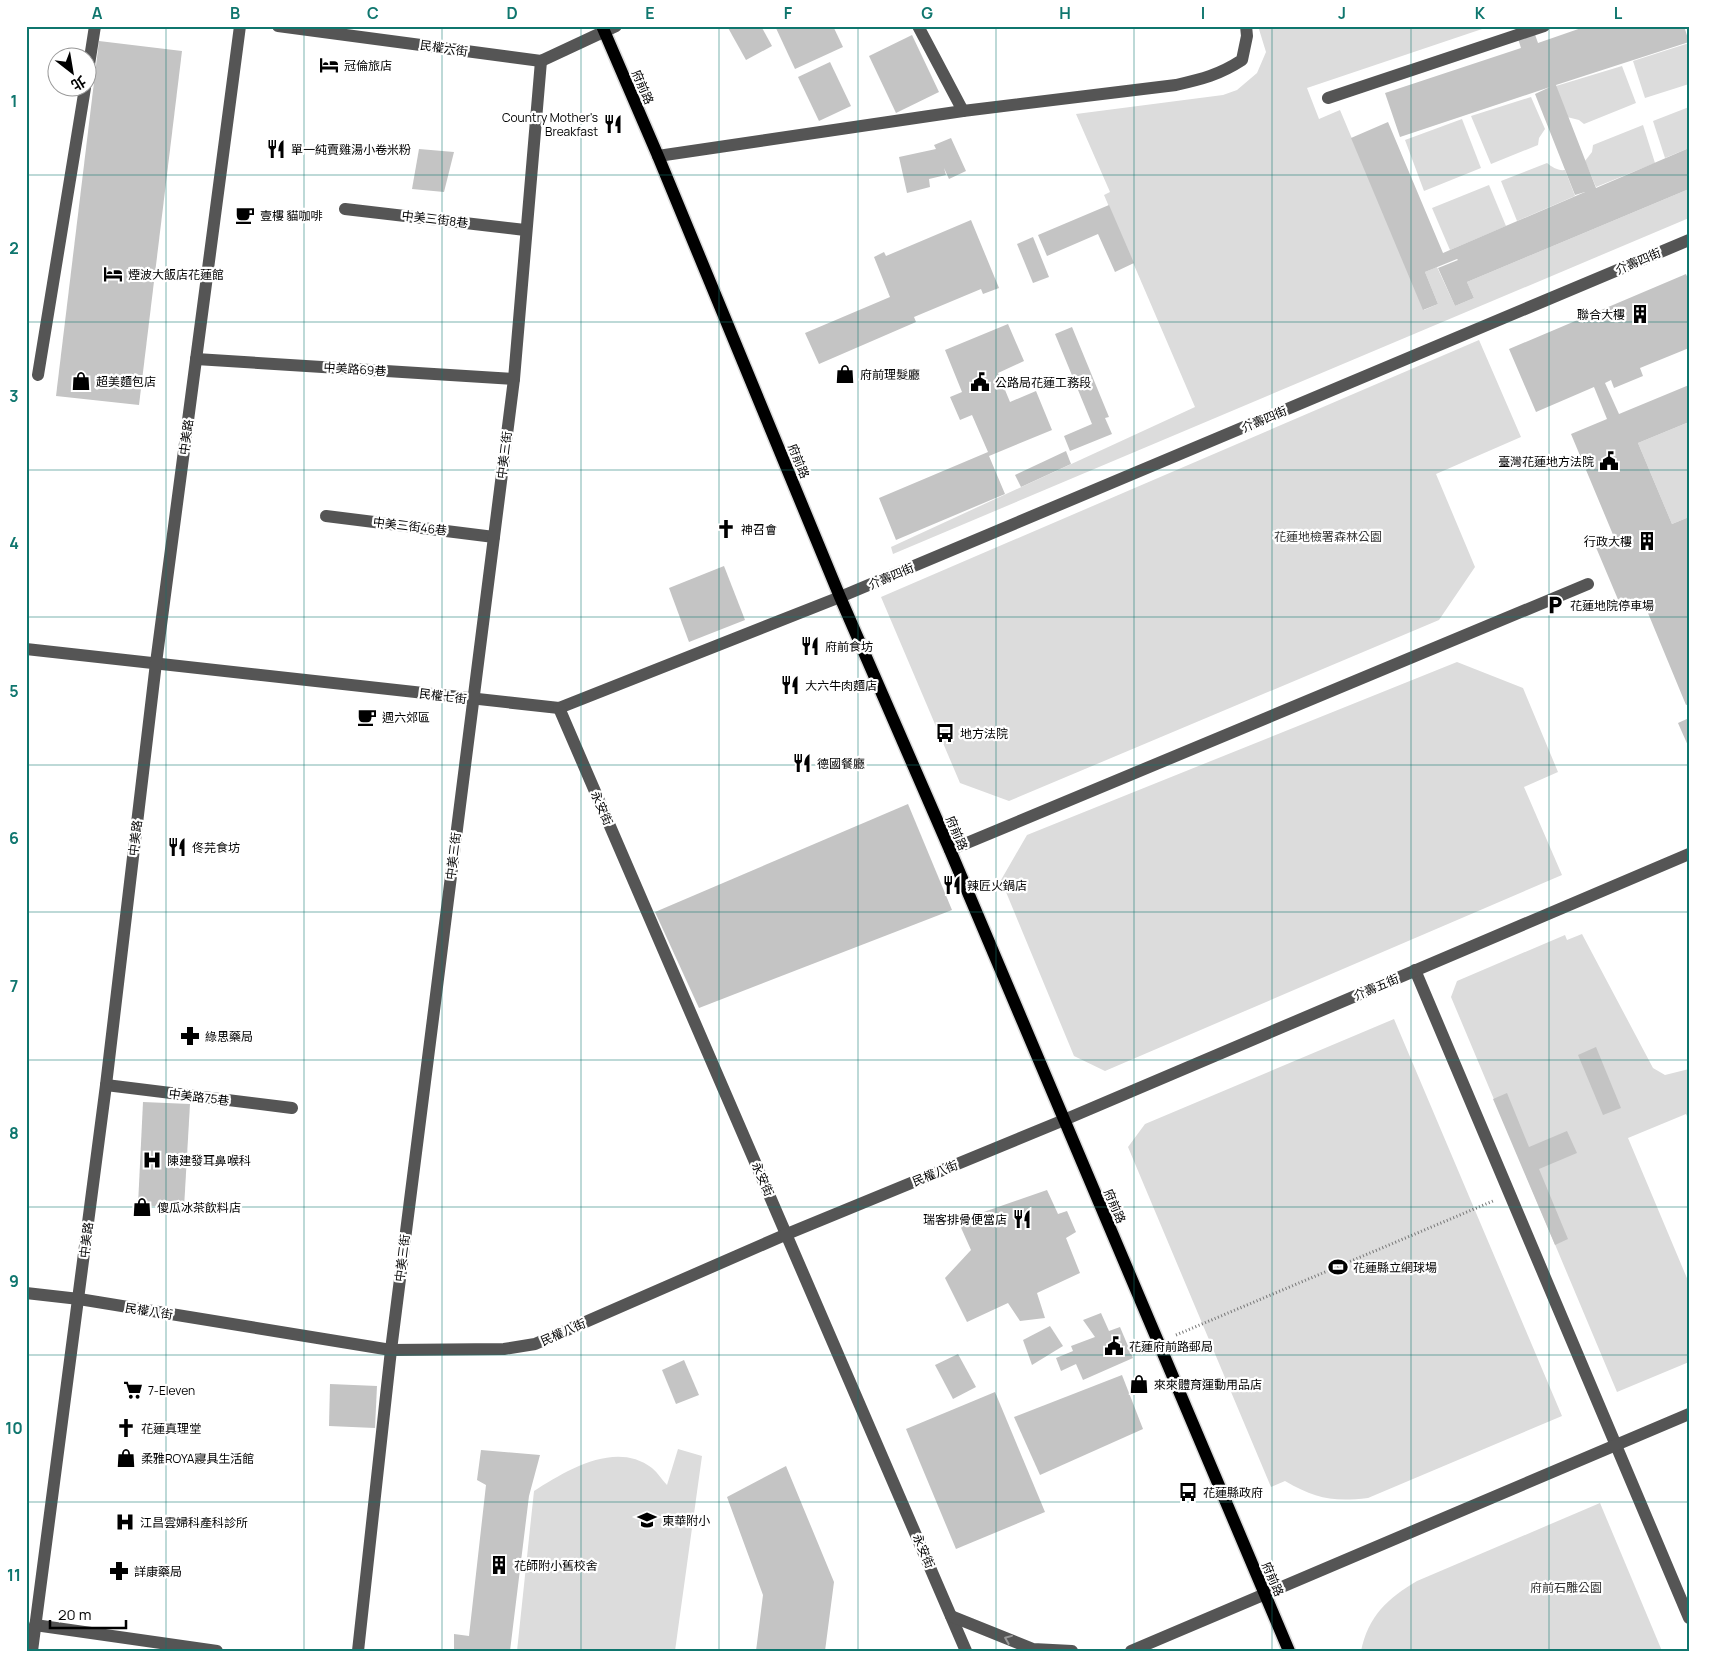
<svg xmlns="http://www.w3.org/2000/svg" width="1715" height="1677" viewBox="0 0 1715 1677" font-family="Manrope,'Noto Sans TC',sans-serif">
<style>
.green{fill:#dcdcdc}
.building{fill:#c4c4c4}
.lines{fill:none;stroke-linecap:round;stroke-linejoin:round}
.major-casing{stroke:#dbdbdb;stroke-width:15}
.path{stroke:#777;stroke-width:3;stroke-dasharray:1 2.5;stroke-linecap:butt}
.minor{stroke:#555;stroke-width:12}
.major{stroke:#000;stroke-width:12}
.oneway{stroke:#999}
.grid{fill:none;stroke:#0f766e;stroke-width:1;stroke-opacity:0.55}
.labels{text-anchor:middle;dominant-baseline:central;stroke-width:4.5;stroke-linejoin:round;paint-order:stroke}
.street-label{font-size:12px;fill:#000;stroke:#fff}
.poi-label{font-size:12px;fill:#000;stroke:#fff;text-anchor:start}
.park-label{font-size:12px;fill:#333;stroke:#fff}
.neatline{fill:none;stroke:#0f766e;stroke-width:2}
.grid-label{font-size:16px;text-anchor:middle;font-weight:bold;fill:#0f766e}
</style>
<rect width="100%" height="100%" fill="#fff"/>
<g class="green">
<polygon points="1258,26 1491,26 1307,88 1319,119 1340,110 1424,310 1438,304 1425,272 1437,267 1455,306 1474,298 1467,282 1689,189 1689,218 893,554 891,547 1195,407 1104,195 1110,192 1076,114 1223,95 1237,90 1257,73 1266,52"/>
<polygon points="1689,43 1689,84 1645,98 1633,61"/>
<polygon points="1622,66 1636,103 1584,124 1579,120 1567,117 1556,86"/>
<polygon points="1531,97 1545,129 1539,138 1538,145 1491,164 1471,116"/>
<polygon points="1689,107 1689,148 1665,158 1653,121"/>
<polygon points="1462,119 1481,168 1424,191 1405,140"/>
<polygon points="1643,125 1655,163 1596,187 1585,161 1592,152 1593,145"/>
<path d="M1547 163C1552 167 1558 171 1565 170L1575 196 1517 221 1501 181Z"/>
<polygon points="1489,185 1506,226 1450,250 1432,208"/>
<polygon points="1479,340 1521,437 1436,474 1475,567 1439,620 1009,801 960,783 881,597"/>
<polygon points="1689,422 1689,517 1672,524 1638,443"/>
<polygon points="1457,662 1523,688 1558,772 1524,787 1562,875 1105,1071 1074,1056 1001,880 1027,835"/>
<polygon points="1582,934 1653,1068 1665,1075 1689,1069 1689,1120 1686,1114 1628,1138 1689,1283 1689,1362 1617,1392 1451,997 1457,981 1565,935 1567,940"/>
<path d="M1394 1019 1562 1416 1368 1498C1333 1502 1316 1499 1285 1481L1271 1487 1128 1147 1145 1124Z"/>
<path d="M678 1449 702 1456 675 1651H517L534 1491C566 1471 615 1440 652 1468 658 1473 662 1480 667 1485Z"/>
<path d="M1600 1503 1662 1651H1361C1368 1616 1388 1598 1417 1581Z"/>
</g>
<g class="building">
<polygon points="727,26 761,26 772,46 746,60"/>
<polygon points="775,26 833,26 843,47 795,69"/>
<polygon points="1514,26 1532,26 1538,43 1587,26 1684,26 1689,42 1556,85 1596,188 1689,148 1689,189 1467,282 1474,298 1455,306 1438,268 1458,260 1457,259 1425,272 1438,304 1423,310 1351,138 1388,122 1443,253 1585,192 1575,195 1535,94 1550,87 1400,137 1385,93 1521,48"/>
<polygon points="912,35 939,92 896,113 869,56"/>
<polygon points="99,41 182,51 139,405 56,396"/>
<polygon points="830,62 851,106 819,121 798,77"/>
<polygon points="951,138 966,171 949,179 944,168 946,175 929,179 930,187 907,193 899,157 936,149 934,145"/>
<polygon points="419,149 454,152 444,192 412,189"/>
<polygon points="1109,205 1134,263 1115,272 1098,234 1047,256 1038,235"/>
<polygon points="971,220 999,288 983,294 981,289 914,317 916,322 819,364 805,333 890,297 874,257 884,252 886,256"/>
<polygon points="1033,237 1049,277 1033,283 1017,244"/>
<polygon points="1686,274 1689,281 1689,348 1640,368 1643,376 1614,388 1611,380 1605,383 1619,414 1689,385 1689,422 1638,443 1672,524 1689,517 1689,704 1686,705 1643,601 1622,609 1595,545 1614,537 1571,434 1607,419 1594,387 1536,412 1509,349"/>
<polygon points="1008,324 1024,361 998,373 1010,402 1036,391 1052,430 989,456 1005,494 896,540 879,498 988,452 972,415 960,420 950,397 962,392 945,350"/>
<polygon points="1072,327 1109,417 1105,418 1112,434 1070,451 1064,436 1092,424 1055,334"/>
<polygon points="1066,451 1071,464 1021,487 1015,475"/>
<polygon points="724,566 745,620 689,642 669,588"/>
<polygon points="1689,718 1689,748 1678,723"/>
<polygon points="908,804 952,910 699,1008 655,912"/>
<polygon points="1596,1047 1621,1108 1603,1115 1578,1055"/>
<polygon points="1507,1093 1529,1147 1567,1131 1577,1153 1539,1169 1568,1239 1555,1245 1493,1099"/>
<polygon points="143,1102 190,1104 184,1208 138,1205"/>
<polygon points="1047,1190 1058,1214 1067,1211 1076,1232 1066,1238 1080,1273 1037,1293 1045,1318 1020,1321 1008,1303 967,1322 945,1278 971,1250 958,1221"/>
<polygon points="1101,1313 1109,1331 1120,1327 1133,1358 1083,1380 1076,1364 1061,1371 1056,1358 1073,1351 1071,1346 1095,1337 1083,1320"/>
<polygon points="1050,1326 1063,1346 1032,1365 1023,1340"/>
<polygon points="958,1354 976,1387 953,1399 935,1365"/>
<polygon points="684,1360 699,1395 676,1404 662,1370"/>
<polygon points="1122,1375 1143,1429 1040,1475 1014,1417"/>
<polygon points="330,1384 377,1386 375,1428 329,1426"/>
<polygon points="995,1392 1045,1512 956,1549 906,1429"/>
<polygon points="481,1450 540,1455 529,1496 510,1651 454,1651 454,1634 469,1636 486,1485 477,1480"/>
<polygon points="786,1466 834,1582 825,1651 756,1651 763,1595 727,1497"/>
</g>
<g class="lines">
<g class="major-casing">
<polyline id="major" points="602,26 658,156 840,597 950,850 1289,1651"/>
</g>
<polyline class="path" points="1176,1335 1493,1201"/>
<g class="minor">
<polyline points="278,26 541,61 616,26"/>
<polyline points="918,26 963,111"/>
<polyline points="88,71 95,26"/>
<polyline points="1328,98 1544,26"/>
<path d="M658 156 963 111 1176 85C1202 79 1219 75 1242 60L1247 36 1246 26"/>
<polyline points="345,209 525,230"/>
<polyline points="196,359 514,379"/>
<polyline points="38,375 85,88"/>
<polyline points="326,516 494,537"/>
<polyline points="26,649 559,708 840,597 1689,240"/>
<polyline points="559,708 966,1651"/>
<polyline points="950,850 1588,584"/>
<polyline points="1415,970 1689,1618"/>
<polyline points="106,1085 292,1108"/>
<polyline points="26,1293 79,1299 391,1350 504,1349 535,1344 787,1234 1064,1120 1689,854"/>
<polyline points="951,1616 1033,1649 1072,1651"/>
<polyline points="35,1625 217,1651"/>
<polyline points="32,1651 106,1085 156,663 240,26"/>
<polyline points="358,1651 391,1350 514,379 541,61"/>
<polyline points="1131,1651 1689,1414"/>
</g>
<use href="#major" class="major"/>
</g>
<defs><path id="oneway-chevron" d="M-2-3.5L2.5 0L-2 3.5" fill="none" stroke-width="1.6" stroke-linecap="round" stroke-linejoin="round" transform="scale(1.25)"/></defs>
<use class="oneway" href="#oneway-chevron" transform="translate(1008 1639) rotate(-158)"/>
<path class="grid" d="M166 26V1651M304 26V1651M442 26V1651M581 26V1651M719 26V1651M858 26V1651M996 26V1651M1134 26V1651M1272 26V1651M1411 26V1651M1549 26V1651M26 175H1689M26 322H1689M26 470H1689M26 617H1689M26 765H1689M26 912H1689M26 1060H1689M26 1207H1689M26 1355H1689M26 1502H1689"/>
<defs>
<g id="hotel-bare" transform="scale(1.5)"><path d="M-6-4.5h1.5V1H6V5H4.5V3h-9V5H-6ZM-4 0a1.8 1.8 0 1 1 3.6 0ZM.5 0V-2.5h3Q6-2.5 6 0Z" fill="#000" stroke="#fff" stroke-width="2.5" paint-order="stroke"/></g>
<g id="restaurant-bare" transform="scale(1.5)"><path d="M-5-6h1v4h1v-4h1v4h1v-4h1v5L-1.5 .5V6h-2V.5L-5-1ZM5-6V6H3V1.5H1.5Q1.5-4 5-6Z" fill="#000" stroke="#fff" stroke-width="2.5" paint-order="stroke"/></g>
<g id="cafe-bare" transform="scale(1.5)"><path d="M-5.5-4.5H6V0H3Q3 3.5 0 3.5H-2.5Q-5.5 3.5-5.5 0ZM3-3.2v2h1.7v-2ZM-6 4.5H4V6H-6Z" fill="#000" stroke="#fff" stroke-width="2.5" paint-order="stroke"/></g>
<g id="building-bare" transform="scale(1.5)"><path d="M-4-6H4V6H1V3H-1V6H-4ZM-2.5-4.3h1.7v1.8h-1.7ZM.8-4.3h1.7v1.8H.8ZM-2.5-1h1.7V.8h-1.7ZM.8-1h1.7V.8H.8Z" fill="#000" stroke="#fff" stroke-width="2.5" paint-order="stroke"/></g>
<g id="shop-bare" transform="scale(1.5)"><path d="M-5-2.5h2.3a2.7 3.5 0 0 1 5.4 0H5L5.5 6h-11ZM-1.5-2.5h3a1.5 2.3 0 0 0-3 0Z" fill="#000" stroke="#fff" stroke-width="2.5" paint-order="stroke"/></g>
<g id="civic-bare" transform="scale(1.5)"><path d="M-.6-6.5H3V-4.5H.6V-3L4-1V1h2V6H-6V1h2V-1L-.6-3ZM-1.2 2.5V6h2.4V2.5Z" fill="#000" stroke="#fff" stroke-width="2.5" paint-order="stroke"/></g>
<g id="church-bare" transform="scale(1.5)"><path d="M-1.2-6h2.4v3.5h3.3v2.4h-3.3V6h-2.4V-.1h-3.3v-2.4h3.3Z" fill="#000" stroke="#fff" stroke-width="2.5" paint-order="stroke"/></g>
<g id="parking-bare" transform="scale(1.5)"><path d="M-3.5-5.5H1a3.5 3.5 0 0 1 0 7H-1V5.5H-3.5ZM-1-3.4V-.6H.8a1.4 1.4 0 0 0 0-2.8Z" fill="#000" stroke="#fff" stroke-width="2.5" paint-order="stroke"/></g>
<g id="bus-bare" transform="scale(1.5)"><path d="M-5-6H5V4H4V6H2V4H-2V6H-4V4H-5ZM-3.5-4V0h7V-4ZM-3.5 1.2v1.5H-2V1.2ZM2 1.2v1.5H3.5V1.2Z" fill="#000" stroke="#fff" stroke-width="2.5" paint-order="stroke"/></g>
<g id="pharmacy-bare" transform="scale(1.5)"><path d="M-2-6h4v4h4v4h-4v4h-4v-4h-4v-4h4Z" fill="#000" stroke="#fff" stroke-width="2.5" paint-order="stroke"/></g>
<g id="hospital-bare" transform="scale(1.5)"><path d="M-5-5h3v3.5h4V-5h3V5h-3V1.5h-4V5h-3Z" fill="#000" stroke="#fff" stroke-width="2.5" paint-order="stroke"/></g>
<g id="stadium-bare" transform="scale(1.5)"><path d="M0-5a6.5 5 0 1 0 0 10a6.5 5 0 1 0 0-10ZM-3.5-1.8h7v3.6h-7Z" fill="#000" stroke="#fff" stroke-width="2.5" paint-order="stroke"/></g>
<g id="supermarket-bare" transform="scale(1.5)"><path d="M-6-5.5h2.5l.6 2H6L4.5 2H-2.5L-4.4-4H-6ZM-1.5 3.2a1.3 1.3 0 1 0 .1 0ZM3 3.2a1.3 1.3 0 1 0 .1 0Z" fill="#000" stroke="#fff" stroke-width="2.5" paint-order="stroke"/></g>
<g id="school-bare" transform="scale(1.5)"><path d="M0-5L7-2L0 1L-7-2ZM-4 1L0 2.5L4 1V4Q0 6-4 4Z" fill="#000" stroke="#fff" stroke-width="2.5" paint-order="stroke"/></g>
</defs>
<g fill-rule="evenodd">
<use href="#hotel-bare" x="329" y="65"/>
<use href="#restaurant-bare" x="613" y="124"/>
<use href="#restaurant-bare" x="276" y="149"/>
<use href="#cafe-bare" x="245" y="215"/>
<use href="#hotel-bare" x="113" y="274"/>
<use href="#building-bare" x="1640" y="314"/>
<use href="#shop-bare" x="845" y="374"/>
<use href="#shop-bare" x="81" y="381"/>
<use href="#civic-bare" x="980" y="382"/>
<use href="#civic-bare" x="1609" y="461"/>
<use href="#church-bare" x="726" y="529"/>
<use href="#building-bare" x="1647" y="541"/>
<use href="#parking-bare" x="1555" y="605"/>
<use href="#restaurant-bare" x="810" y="646"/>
<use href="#restaurant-bare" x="790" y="685"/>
<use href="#cafe-bare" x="367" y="717"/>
<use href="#bus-bare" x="945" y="733"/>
<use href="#restaurant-bare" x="802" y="763"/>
<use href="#restaurant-bare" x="177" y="847"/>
<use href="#restaurant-bare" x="952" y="885"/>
<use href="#pharmacy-bare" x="190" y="1036"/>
<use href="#hospital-bare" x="152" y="1160"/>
<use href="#shop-bare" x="142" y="1207"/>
<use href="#restaurant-bare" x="1022" y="1219"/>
<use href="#stadium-bare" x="1338" y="1267"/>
<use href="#civic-bare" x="1114" y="1346"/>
<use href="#shop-bare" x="1139" y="1384"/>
<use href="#supermarket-bare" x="133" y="1390"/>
<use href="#church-bare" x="126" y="1428"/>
<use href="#shop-bare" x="126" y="1458"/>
<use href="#bus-bare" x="1188" y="1492"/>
<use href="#school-bare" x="647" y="1520"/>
<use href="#hospital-bare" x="125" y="1522"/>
<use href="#building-bare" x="499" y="1565"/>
<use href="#pharmacy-bare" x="119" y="1571"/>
</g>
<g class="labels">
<g class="street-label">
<text transform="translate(444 48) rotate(8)">民權六街</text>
<text transform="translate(643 87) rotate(67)">府前路</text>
<text transform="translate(435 219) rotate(7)">中美三街8巷</text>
<text transform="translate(1638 261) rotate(-23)">介壽四街</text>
<text transform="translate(355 369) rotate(4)">中美路69巷</text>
<text transform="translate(1264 419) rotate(-23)">介壽四街</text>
<text transform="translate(186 437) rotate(-82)">中美路</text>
<text transform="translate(504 455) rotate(-83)">中美三街</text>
<text transform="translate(799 461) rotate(68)">府前路</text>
<text transform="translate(410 526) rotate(7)">中美三街46巷</text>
<text transform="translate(891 576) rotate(-23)">介壽四街</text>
<text transform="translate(443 696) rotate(7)">民權七街</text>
<text transform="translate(602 808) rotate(67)">永安街</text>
<text transform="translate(957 833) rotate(67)">府前路</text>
<text transform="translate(135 838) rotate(-83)">中美路</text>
<text transform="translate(453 856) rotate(-83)">中美三街</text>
<text transform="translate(1376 987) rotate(-23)">介壽五街</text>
<text transform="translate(199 1097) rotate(7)">中美路75巷</text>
<text transform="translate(935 1173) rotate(-22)">民權八街</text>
<text transform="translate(763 1179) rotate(67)">永安街</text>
<text transform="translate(1115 1206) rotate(67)">府前路</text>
<text transform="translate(86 1240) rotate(-83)">中美路</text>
<text transform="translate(402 1258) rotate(-83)">中美三街</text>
<text transform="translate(149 1311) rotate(9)">民權八街</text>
<text transform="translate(563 1332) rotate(-24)">民權八街</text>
<text transform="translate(924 1551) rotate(67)">永安街</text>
<text transform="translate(1273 1579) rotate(67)">府前路</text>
</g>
<g class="poi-label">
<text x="344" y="65">冠倫旅店</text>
<text x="598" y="117" text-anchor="end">Country Mother's<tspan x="598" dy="14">Breakfast</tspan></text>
<text x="291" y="149">單一純賣雞湯小卷米粉</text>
<text x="260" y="215">壹樓 貓咖啡</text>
<text x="128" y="274">煙波大飯店花蓮館</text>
<text x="1625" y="314" text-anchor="end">聯合大樓</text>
<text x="860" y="374">府前理髮廳</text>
<text x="96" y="381">超美麵包店</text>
<text x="995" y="382">公路局花蓮工務段</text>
<text x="1594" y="461" text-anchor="end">臺灣花蓮地方法院</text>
<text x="741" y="529">神召會</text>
<text x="1632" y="541" text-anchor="end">行政大樓</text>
<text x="1570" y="605">花蓮地院停車場</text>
<text x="825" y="646">府前食坊</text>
<text x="805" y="685">大六牛肉麵店</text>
<text x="382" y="717">週六郊區</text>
<text x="960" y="733">地方法院</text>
<text x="817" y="763">德國餐廳</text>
<text x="192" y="847">佟芫食坊</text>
<text x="967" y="885">辣匠火鍋店</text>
<text x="205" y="1036">綠思藥局</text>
<text x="167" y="1160">陳建發耳鼻喉科</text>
<text x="157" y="1207">傻瓜冰茶飲料店</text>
<text x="1007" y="1219" text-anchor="end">瑞客排骨便當店</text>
<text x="1353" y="1267">花蓮縣立網球場</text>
<text x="1129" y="1346">花蓮府前路郵局</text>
<text x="1154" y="1384">來來體育運動用品店</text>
<text x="148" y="1390">7-Eleven</text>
<text x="141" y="1428">花蓮真理堂</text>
<text x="141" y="1458">柔雅ROYA寢具生活館</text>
<text x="1203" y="1492">花蓮縣政府</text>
<text x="662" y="1520">東華附小</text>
<text x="140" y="1522">江昌雲婦科產科診所</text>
<text x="514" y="1565">花師附小舊校舍</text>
<text x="134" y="1571">詳康藥局</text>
</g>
<g class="park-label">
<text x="1328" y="536">花蓮地檢署森林公園</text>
<text x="1566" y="1587">府前石雕公園</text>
</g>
</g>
<rect width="1715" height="1677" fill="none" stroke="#ffffff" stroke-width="55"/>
<g transform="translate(72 72) rotate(149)"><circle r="24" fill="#ffffff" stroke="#999999"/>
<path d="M0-4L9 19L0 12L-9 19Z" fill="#000000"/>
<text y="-8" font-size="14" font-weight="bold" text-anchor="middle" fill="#000000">北</text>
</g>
<path d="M50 1620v8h76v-8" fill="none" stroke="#000000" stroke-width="2.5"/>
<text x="58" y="1620" font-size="15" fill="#000000" stroke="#ffffff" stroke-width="4" paint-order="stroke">20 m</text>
<rect x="28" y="28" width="1660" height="1622" class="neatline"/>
<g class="grid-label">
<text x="97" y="19">A</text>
<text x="235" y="19">B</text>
<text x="373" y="19">C</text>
<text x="512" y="19">D</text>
<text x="650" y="19">E</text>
<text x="788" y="19">F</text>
<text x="927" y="19">G</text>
<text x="1065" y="19">H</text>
<text x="1203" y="19">I</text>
<text x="1342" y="19">J</text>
<text x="1480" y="19">K</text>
<text x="1618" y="19">L</text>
<text x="14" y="107">1</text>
<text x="14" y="254">2</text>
<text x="14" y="402">3</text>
<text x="14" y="549">4</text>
<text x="14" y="697">5</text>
<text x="14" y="844">6</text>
<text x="14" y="992">7</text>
<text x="14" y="1139">8</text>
<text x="14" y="1287">9</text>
<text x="14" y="1434">10</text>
<text x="14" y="1581">11</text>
</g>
</svg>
